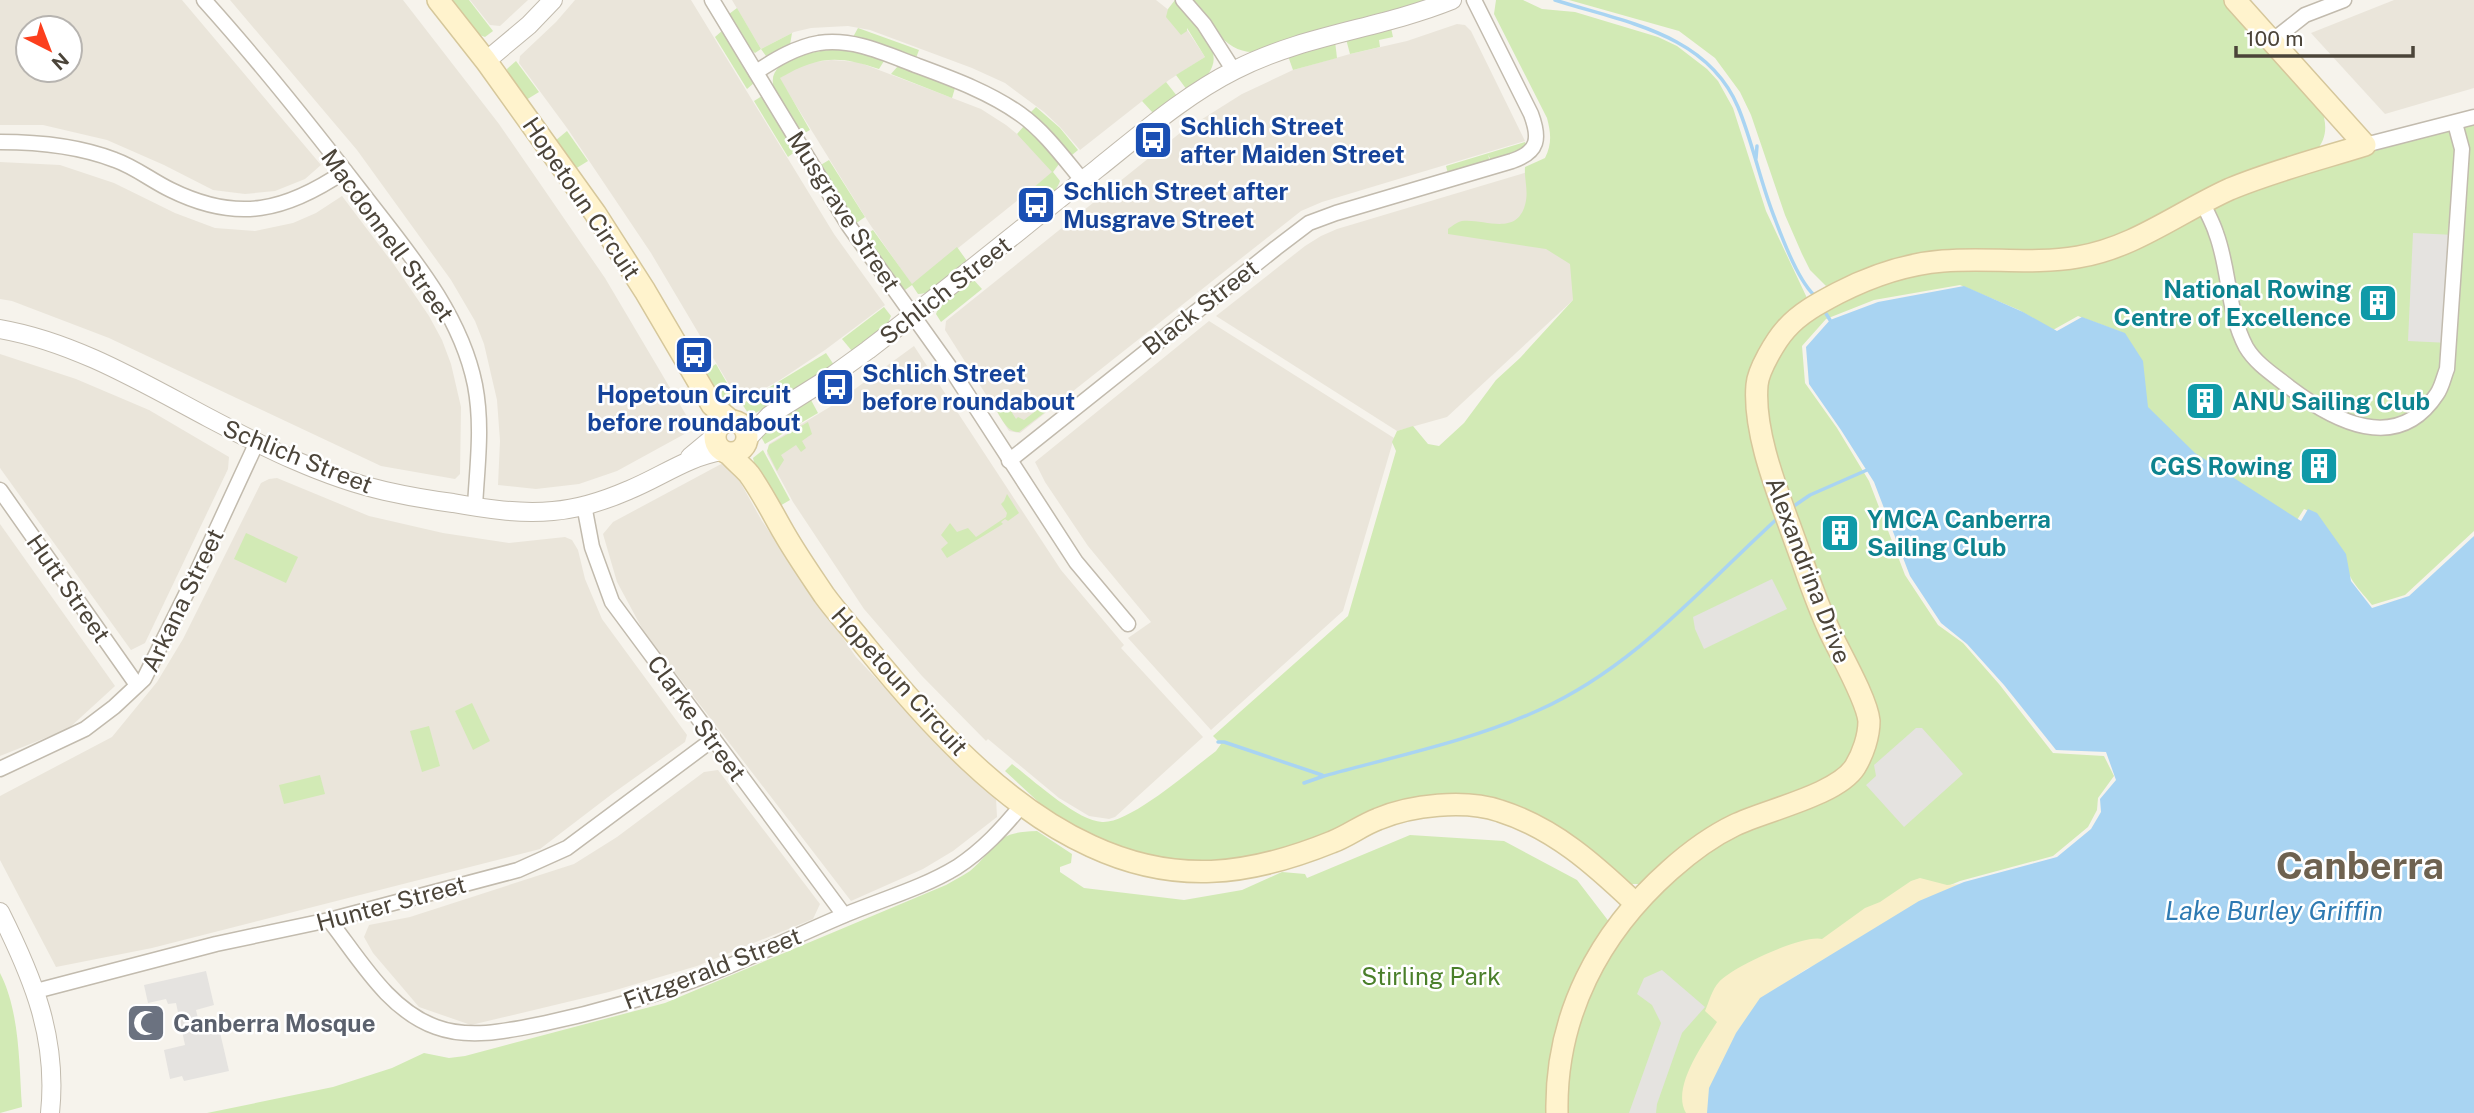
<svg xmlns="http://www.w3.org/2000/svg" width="2474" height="1113" viewBox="0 0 2474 1113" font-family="'Public Sans',sans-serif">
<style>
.residential{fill:#eae5da;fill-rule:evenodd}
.green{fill:#d2eab5}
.sand{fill:#f9efc9}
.parking{fill:#e5e3e0}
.water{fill:#a9d4f2}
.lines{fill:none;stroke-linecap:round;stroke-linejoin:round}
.stream{stroke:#a9d4f2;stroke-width:3.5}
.minor-casing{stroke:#c2bbae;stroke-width:17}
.tertiary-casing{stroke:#c2bbae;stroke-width:20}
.secondary-casing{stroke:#d6c79b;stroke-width:24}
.minor{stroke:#fff;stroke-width:14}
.tertiary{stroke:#fff;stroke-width:18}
.secondary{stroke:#fff3cd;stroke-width:21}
.labels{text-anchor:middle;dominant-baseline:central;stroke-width:5;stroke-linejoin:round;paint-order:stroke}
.transit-label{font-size:24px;font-weight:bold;fill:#164399;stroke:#fff;text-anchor:start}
.street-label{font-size:24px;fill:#4b4439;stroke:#fff}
.culture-label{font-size:24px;font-weight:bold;fill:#0d838f;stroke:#fff;text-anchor:end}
.park-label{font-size:24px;fill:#4a7f2a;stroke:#fff}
.worship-label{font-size:24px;font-weight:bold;fill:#5b616d;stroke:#fff;text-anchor:start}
.water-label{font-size:26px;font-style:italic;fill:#2e7ab2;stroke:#fff}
.town-label{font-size:38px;font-weight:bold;fill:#6e6250;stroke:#fff}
</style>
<rect width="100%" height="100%" fill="#f6f3ec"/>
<g class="residential">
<path d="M0 0H182L321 165 305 179 275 191 245 194 213 190 164 165 107 140 43 125H0ZM28 28H70V70H28Z"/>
<polygon points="230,0 403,0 499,124 605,278 692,425 690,431 617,471 579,484 536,489 498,485 500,441 497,400 484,344 475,321 451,280 357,150"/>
<polygon points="470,0 528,0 500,26 490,25"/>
<polygon points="575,0 691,0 834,234 885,305 825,350 780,380 749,397 742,398 734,393 651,253 567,128 519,63 520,56 556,22"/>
<polygon points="732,0 1156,0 1180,19 1205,57 1169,80 1080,150 1060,127 1044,112 1005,83 972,68 870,30 848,26 811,28 794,32 761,49"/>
<polygon points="2394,0 2474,0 2474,88 2385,114 2311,33"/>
<polygon points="1457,24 1465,25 1471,31 1525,141 1322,202 1301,211 1020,433 1009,431 945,330 946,321 1180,133 1242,94 1293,70 1350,54 1407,41"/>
<polygon points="831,60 858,62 981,109 1006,125 1022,138 1053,172 912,285 869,223 779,78 806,63"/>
<polygon points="0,162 60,165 114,183 175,213 215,228 255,231 293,223 316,213 342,196 395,266 429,316 442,340 451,364 461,407 460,474 455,479 381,466 109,338 12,301 0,299"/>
<polygon points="1534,170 1584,290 1447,417 1397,431 1216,316 1305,246 1321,236 1337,229"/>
<polygon points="1209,321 1394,438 1343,611 1211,730 1128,638 1151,622 1088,546 1045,482 1035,462"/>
<polygon points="914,346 1061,570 1124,645 1121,648 1203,737 1115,817 1109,819 1089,816 1059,798 988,739 986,741 922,676 864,609 793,502 767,454 769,444 833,405"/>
<polygon points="0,354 76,379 149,410 229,457 228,469 145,643 131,650 0,468"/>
<polygon points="723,463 734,471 762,521 856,657 928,734 996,798 997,817 953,851 923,869 851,901 644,632 617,582 603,534 613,522"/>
<polygon points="277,478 369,516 443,533 509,543 565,537 572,540 578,550 585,579 602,619 687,735 685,742 612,794 540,849 152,948 56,967 0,860 0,796 112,737 157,682 183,639 261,483 269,479"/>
<polygon points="0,524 115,686 68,729 0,756"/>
<polygon points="718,770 820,904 813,919 697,966 609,992 471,1025 419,1007 373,953 364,937 369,925 410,917 574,864 617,837 704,772"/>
</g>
<g class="green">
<polygon points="454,0 469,0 493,31 485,37 477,34 452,1"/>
<path d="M1175 0C1188 14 1222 47 1212 67 1208 78 1196 84 1187 90L1176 75 1205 57 1187 28V31L1181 35 1166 17 1168 9Z"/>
<path d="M1191 0H1431L1319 29 1254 52C1224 53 1209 20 1191 0Z"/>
<path d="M1496 0H1523L1542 9 1575 12 1658 37 1677 46 1707 69 1718 81 1733 108 1766 211 1807 298 1789 312 1751 388 1863 728 1848 766 1655 873 1640 884H1627L1484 802 1339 833 1216 868 1135 855 1084 833 1045 808 1005 771 1012 764C1033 780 1077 821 1102 822 1130 824 1193 768 1216 751L1221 744 1213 736 1348 616 1396 451 1392 442 1397 431 1413 426 1428 444 1439 446 1464 423 1496 380 1520 358 1573 300 1570 264 1546 249 1448 234V229C1452 226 1457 222 1462 221 1483 218 1516 237 1525 205 1529 191 1524 180 1525 167L1545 158C1552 144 1551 133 1547 118L1494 14Z"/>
<path d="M1569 0H2224L2321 107C2327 124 2328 138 2315 152L2169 216 2071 252 1882 265 1826 286 1810 270 1802 254 1785 215 1751 115 1740 92 1715 58 1679 31Z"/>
<polygon points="737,8 761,49 792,33 790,45 766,56 761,49 755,53 749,48 729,14"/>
<polygon points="858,28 919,50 916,58 868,40 853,37"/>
<polygon points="1391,28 1393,37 1379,40 1380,47 1350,54 1346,39"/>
<polygon points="723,30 754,83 747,89 715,37"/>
<polygon points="1335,41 1337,58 1293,70 1288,56"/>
<path d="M838 49 854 51 884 61 879 69C838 55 818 56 780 78L810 130 801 135C793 121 781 106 775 91 761 58 816 51 838 49Z"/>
<polygon points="516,61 539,92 526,100 508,74 507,69"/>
<polygon points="898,66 955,88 952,98 891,74"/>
<polygon points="1166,82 1177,96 1153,113 1142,101"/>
<polygon points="762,96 796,151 788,157 754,101"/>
<polygon points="1036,107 1060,128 1078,150 1072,155 1069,154 1029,114"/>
<path d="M2474 123V531L2405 595 2372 605C2365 596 2356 587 2351 578 2341 557 2327 517 2304 509L2297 520 2191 453 2145 409 2121 332 2078 316 2053 330 2019 310 1960 285 1874 300 1826 319 1802 346 1805 383 1837 428 1869 481 1905 575 1938 625 1963 643 1999 684 2053 753 2104 756 2114 776 2098 798 2097 810 2088 827 2053 856 1960 881 1914 900 1756 997 1702 1113H1558L1571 1019 1636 909 1734 831 1815 800 1870 731 1816 566 1786 491 1765 408 1766 382 1785 337 1863 286 1946 267 2042 268 2227 197 2366 151Z"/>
<path d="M1024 126 1050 151 1059 164 1053 172 1060 181C1056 193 1046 199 1038 207L1027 193 1052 172 1017 134Z"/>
<polygon points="567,131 588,161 575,169 555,141"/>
<polygon points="1525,142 1527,146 1518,153 1491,160 1488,155 1490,161 1448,174 1446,166"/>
<polygon points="829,160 865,217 855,224 819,166"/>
<path d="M873 230 912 284 957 247 967 261C954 273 937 294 918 294L912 285 905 290 896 281 863 236Z"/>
<polygon points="972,278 982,289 941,322 936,314 938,309"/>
<polygon points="884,307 891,316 888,323 852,351 842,339"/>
<polygon points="826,353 834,365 785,397 750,416 742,404"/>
<polygon points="716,364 738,402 726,408 704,372"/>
<polygon points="811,400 818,413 765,444 760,435 776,421"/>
<path d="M1004 400 1016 419 1018 417 1024 420 1042 406 1040 401 1048 410 1019 432C1007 433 1001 417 995 408Z"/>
<polygon points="808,422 812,434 802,441 806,448 801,452 796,445 781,455 784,460 777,471 767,451 769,445"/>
<polygon points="763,450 790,500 778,507 755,467 753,458"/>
<polygon points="1007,494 1019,513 1008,521 1005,519 1001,522 1003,524 947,558 941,549 948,543 941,535 950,523 957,532 968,528 976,537 1006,517 1007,513 1001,504 1004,501"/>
<polygon points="246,533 298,557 286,583 234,559"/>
<polygon points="472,703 490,741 473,750 455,711"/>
<polygon points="429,726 440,766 422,772 410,731"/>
<polygon points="320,775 325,794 284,804 279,785"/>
<path d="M1037 831 1072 854 1071 863 1060 867V872L1084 888 1184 900 1242 890 1282 872 1305 874 1307 878 1410 835 1504 841 1577 880 1610 923 1550 1113H207L333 1087 392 1068 424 1053 449 1058 465 1056 665 1003 946 885C954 880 963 876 970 871 999 846 992 832 1037 831Z"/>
<path d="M0 973C20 1012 19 1064 22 1107L0 1113Z"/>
</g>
<path class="sand" d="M1920 878 1947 885 1969 883 1824 962 1808 968 1764 997 1713 1113H1686C1671 1088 1703 1044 1717 1022L1705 1011C1709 1002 1712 989 1719 982 1732 967 1803 934 1822 939L1865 908 1880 902 1911 881Z"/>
<g class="parking">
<polygon points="2413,233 2455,235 2450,343 2408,341"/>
<polygon points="1772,579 1787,609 1704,649 1695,629 1693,617"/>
<polygon points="1916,728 1922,728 1963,774 1904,827 1866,785 1876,776 1874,765"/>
<polygon points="1662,970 1705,1007 1682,1033 1657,1104 1656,1113 1629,1113 1661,1023 1652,1005 1637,994 1644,978"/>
<polygon points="206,971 214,1005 196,1010 200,1027 218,1024 229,1071 184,1081 182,1076 170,1079 164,1050 185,1045 176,1003 168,1004 166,999 148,1003 144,985"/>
</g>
<polygon class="water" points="1964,286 2023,312 2057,331 2082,317 2125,333 2143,361 2148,407 2195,453 2301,521 2308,509 2317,513 2346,554 2351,581 2372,608 2409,596 2474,536 2474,1113 1707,1113 1709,1088 1736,1033 1760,998 1919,901 1964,882 2057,857 2091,829 2101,812 2100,799 2116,780 2106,752 2056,750 2004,685 1967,644 1941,623 1910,576 1874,482 1841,430 1809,384 1806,347 1830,320 1878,302"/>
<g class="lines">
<g class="stream">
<path d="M1555 0C1623 22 1707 33 1738 107 1753 143 1760 182 1775 219 1782 238 1799 281 1814 295"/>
<polyline points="1756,158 1757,146"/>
<polyline points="1825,312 1830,320"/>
<polyline points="1791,508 1810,495 1867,470"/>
<polyline points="1218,742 1224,742 1322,775"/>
<path d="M1304 783 1324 776C1396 756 1471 741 1539 710 1635 667 1703 586 1779 517"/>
</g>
<g class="minor-casing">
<g id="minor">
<path d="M204 0C259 61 310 125 360 190 405 249 460 310 475 385 483 427 477 466 475 507"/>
<polyline points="712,0 849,226 949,366 1076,562 1128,624"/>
<polyline points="1183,0 1204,24 1234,71"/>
<polyline points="2272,41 2305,15 2344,0"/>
<path d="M756 72C776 59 796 47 819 43 854 38 886 54 918 66 953 79 989 92 1020 114 1044 131 1063 157 1082 180"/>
<path d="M0 142C39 142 79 146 115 160 135 167 152 181 171 190 238 223 286 211 345 171"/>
<polyline points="2365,145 2474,117"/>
<path d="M2203 203C2207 213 2213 223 2216 233 2230 270 2227 311 2246 347 2256 364 2274 375 2289 387 2334 421 2397 455 2437 394 2442 387 2444 376 2447 369L2462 149 2455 123"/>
<path d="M1009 461 1276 248 1309 223 1336 213 1512 161C1539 152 1540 138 1531 114L1474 0"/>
<polyline points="0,490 137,685"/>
<polyline points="584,505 592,547 612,602 844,915"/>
<polyline points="0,769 85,729 114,707 144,679 195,576 257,442"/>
<path d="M329 920C359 958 388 1010 436 1027 471 1040 511 1030 546 1023 598 1012 649 997 699 978 747 960 793 937 840 917 879 900 921 889 957 867 983 850 1003 828 1022 805"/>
<polyline points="36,991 216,944 329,920 518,870 567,848 712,740"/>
</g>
</g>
<g class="tertiary-casing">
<g id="tertiary">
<polyline points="486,61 529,25 553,0"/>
<path d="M0 329C75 342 143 383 209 418 264 447 323 477 385 491 407 496 430 500 453 503 486 509 519 514 553 511 579 509 606 500 629 490 661 477 687 457 722 451"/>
<path d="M748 438 770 415 832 376 868 350C945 291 1021 229 1097 169 1141 134 1185 95 1235 70 1306 34 1380 29 1452 0"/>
<polyline points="690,457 714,437"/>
<path d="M0 912C33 978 58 1038 50 1113"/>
</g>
</g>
<g class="secondary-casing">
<g id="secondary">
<polyline points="438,0 486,61 595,213 645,291 712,405 730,420"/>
<circle cx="731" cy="437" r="16"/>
<path d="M729 454C735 461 743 467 749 474 762 492 773 514 784 533 796 554 810 574 824 595 837 613 853 630 867 648 927 722 1003 806 1091 846 1175 885 1248 876 1332 842 1348 836 1362 825 1378 819 1411 805 1465 799 1500 811 1554 828 1595 865 1635 903"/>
<path d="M1557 1113C1555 1016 1599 933 1670 870 1689 853 1712 836 1735 825 1766 810 1837 795 1855 767 1863 754 1869 736 1869 721 1867 700 1841 655 1831 634 1816 603 1806 570 1794 538 1778 493 1753 433 1757 385 1758 370 1776 340 1786 329 1800 313 1819 303 1838 293 1871 276 1906 264 1943 261 1988 257 2033 265 2078 257 2134 248 2179 212 2230 189 2273 171 2320 159 2365 145L2235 0"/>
</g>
</g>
<use href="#minor" class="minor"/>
<use href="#tertiary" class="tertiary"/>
<use href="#secondary" class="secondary"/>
</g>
<defs>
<g id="bus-square" transform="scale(2.0125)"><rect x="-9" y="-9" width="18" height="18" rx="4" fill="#1a4fb4" stroke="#fff"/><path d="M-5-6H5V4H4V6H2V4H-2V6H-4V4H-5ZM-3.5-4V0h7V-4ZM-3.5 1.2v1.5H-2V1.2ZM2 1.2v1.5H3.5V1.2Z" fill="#fff"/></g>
<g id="building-square" transform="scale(2.0125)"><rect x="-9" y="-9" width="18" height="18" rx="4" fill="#0f9aa8" stroke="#fff"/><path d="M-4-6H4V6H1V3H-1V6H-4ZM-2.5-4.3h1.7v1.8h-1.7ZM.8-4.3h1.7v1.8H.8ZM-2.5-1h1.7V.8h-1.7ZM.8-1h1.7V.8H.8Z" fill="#fff"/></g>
<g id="mosque-square" transform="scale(2.0125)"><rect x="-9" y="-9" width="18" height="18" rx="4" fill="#6b7280" stroke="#fff"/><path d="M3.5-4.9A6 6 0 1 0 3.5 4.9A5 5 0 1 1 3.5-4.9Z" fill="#fff"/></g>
</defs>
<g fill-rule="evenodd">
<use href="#bus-square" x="1153" y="140"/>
<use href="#bus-square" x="1036" y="205"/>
<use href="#building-square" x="2378" y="303"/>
<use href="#bus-square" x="694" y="355"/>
<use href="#bus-square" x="835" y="387"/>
<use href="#building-square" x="2205" y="401"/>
<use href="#building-square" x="2319" y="466"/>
<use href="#building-square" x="1840" y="533"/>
<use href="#mosque-square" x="146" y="1023"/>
</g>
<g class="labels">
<g class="transit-label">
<text x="1180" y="126">Schlich Street<tspan x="1180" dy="28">after Maiden Street</tspan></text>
<text x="1063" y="191">Schlich Street after<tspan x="1063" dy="28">Musgrave Street</tspan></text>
<text x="862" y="373">Schlich Street<tspan x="862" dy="28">before roundabout</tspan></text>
<text x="694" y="394" text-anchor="middle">Hopetoun Circuit<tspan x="694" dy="28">before roundabout</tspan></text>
</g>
<g class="street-label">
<text transform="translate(582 198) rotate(56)">Hopetoun Circuit</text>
<text transform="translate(844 211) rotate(57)">Musgrave Street</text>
<text transform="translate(388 235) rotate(54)">Macdonnell Street</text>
<text transform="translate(945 290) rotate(-38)">Schlich Street</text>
<text transform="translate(1200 307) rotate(-38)">Black Street</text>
<text transform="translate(298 456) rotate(22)">Schlich Street</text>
<text transform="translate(1809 570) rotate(69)">Alexandrina Drive</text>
<text transform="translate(69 588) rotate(55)">Hutt Street</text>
<text transform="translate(182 600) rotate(-64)">Arkana Street</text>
<text transform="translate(900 681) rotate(48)">Hopetoun Circuit</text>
<text transform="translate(697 718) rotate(54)">Clarke Street</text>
<text transform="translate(391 903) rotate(-15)">Hunter Street</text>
<text transform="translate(712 968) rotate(-21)">Fitzgerald Street</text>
</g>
<g class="culture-label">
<text x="2351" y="289">National Rowing<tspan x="2351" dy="28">Centre of Excellence</tspan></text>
<text x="2232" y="401" text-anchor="start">ANU Sailing Club</text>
<text x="2292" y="466">CGS Rowing</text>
<text x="1867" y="519" text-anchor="start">YMCA Canberra<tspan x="1867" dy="28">Sailing Club</tspan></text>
</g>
<g class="park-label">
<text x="1431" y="976">Stirling Park</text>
</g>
<g class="worship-label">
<text x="173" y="1023">Canberra Mosque</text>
</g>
<g class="water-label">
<text x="2274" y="910">Lake Burley Griffin</text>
</g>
<g class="town-label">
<text x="2360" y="865">Canberra</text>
</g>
</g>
<g transform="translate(49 49) rotate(138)"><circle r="33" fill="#ffffff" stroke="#b7b4b0" stroke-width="2"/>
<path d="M0-5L12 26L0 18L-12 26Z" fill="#fc3f1d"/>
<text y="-10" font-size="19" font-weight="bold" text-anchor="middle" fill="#4b4439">N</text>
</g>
<path d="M2236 46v10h177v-10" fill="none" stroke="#4b4439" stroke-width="3.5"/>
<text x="2246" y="46" font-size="21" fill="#4b4439" stroke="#ffffff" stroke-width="5" paint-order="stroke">100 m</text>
</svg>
